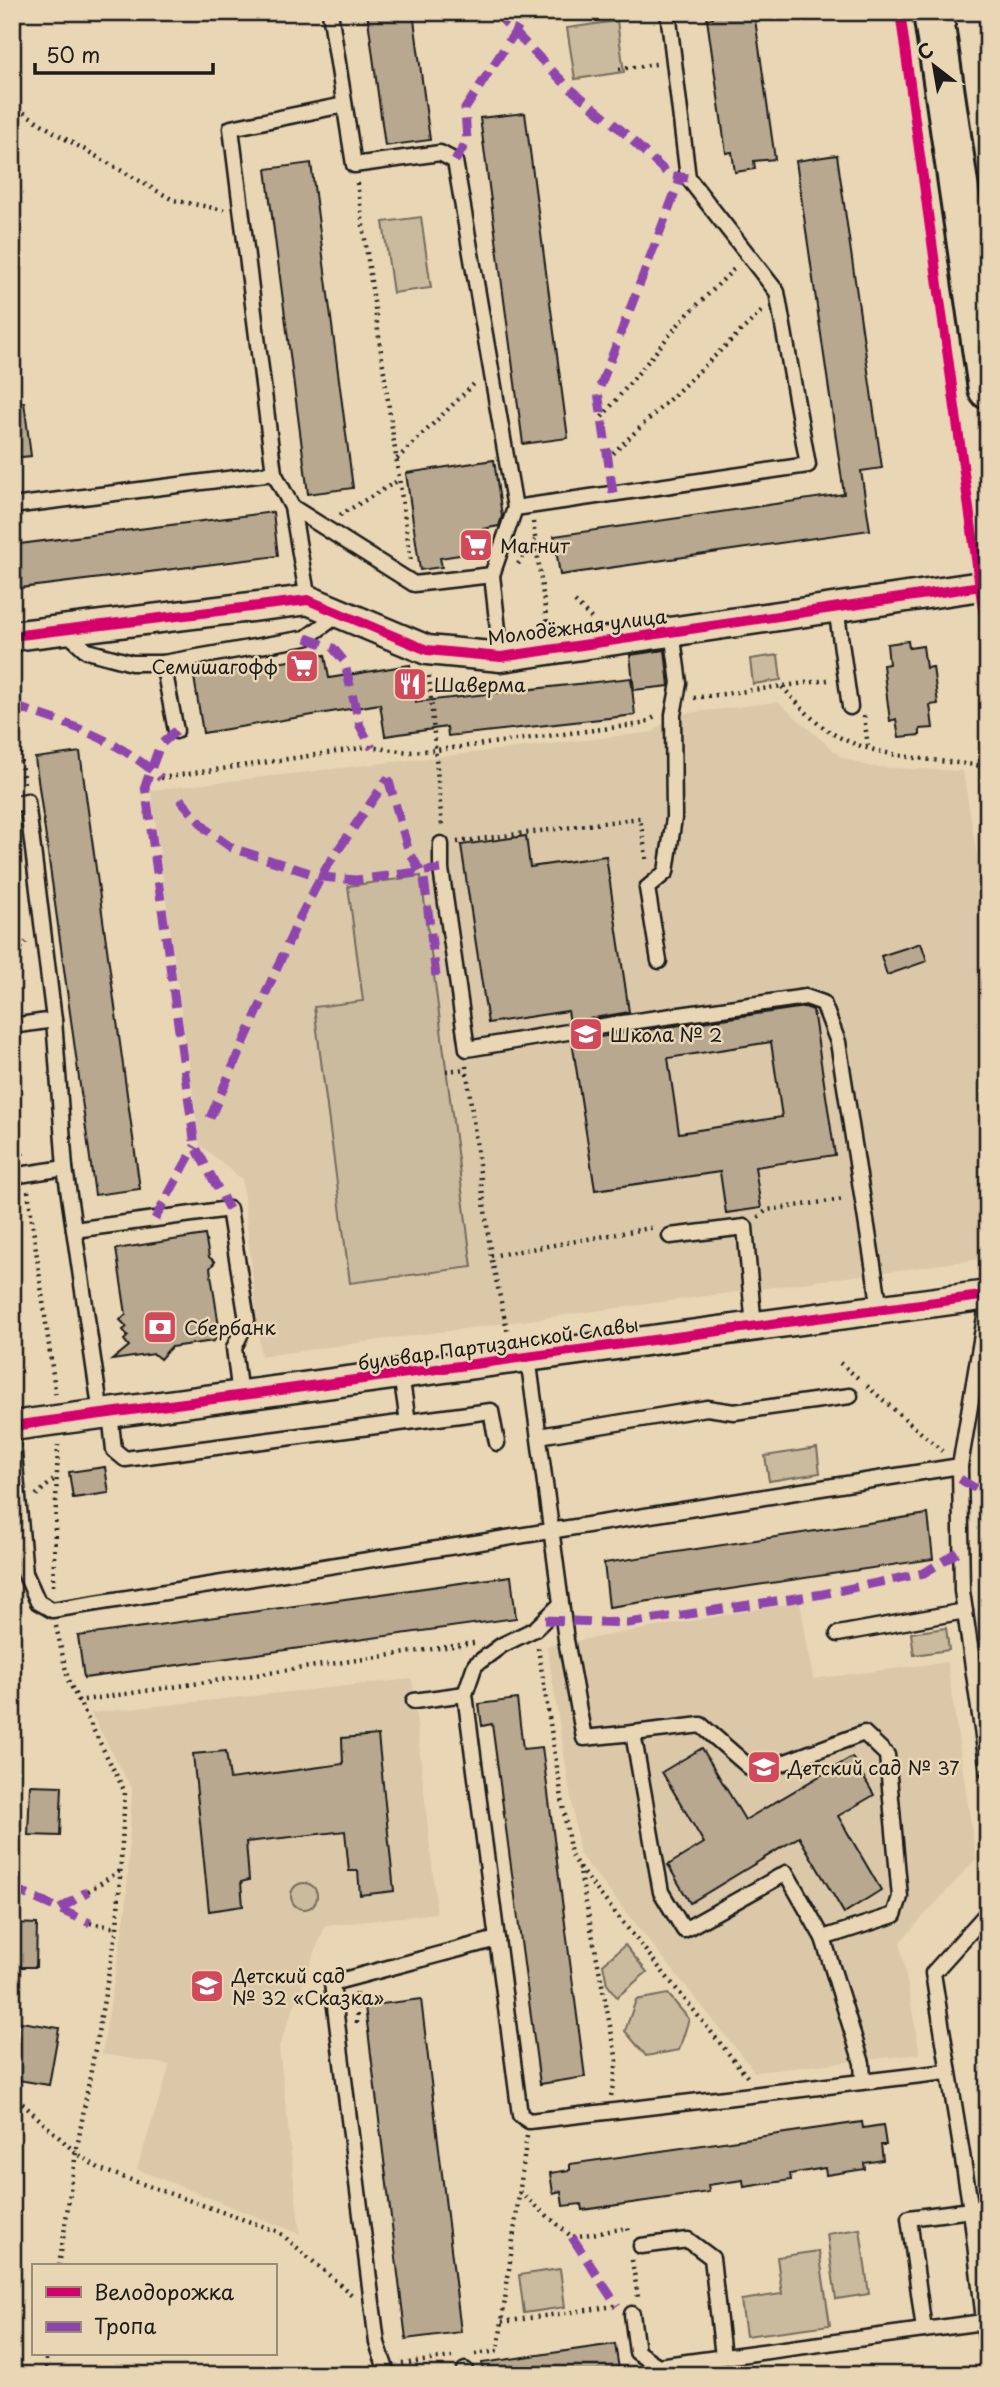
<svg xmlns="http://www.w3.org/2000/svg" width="1000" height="2387" viewBox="0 0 1000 2387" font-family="'Playpen Sans',sans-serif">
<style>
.built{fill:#dac8a9}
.green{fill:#cbbb9e;stroke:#746c5d;stroke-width:2}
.building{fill:#b7a88f;stroke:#1c1c1c;stroke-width:2;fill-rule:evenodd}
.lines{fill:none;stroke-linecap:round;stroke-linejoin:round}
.lane-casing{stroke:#1c1c1c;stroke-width:19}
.street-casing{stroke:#1c1c1c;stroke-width:33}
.secondary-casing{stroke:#1c1c1c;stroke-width:44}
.path{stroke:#1c1c1c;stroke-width:4.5;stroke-dasharray:2 5;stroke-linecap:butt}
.lane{stroke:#e9d6b4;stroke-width:14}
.street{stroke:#e9d6b4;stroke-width:28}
.secondary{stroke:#e9d6b4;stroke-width:38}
.quiet{stroke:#8e44ad;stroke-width:9;stroke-dasharray:18 9;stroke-linecap:butt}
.cycleway-casing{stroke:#e9d6b4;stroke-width:15}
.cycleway{stroke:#d6006c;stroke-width:10}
.labels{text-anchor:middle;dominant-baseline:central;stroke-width:5;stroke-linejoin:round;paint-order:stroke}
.poi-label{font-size:19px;fill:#1c1c1c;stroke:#e9d6b4;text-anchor:start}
.street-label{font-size:19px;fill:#1c1c1c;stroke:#e9d6b4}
</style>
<rect width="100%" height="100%" fill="#e9d6b4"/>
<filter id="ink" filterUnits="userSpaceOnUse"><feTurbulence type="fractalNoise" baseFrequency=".0143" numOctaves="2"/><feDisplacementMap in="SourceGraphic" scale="14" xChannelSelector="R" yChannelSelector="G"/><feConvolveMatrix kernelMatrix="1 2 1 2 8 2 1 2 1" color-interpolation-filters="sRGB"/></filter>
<g filter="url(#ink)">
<g class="built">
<polygon points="778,702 841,757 871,767 963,771 988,923 988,1253 981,1259 261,1356 242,1179 200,1145 151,790 653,732 673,715"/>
<polygon points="800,1602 813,1679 947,1662 976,1859 900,1942 920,2054 755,2072 580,1855 547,1646"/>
<polygon points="412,1679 437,1913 325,1926 279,2046 300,2234 137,2169 170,2065 102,2054 126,1909 132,1789 91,1713"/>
</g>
<g class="green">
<polygon points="617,21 624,72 575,79 567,28"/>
<polygon points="421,217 431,288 393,293 383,222"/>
<polygon points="778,655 781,680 753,684 750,659"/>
<polygon points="421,876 472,1267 350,1283 314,1007 363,1001 348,886"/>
<polygon points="817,1448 820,1473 769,1481 765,1456"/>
<polygon points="946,1628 949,1650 914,1655 911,1633"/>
<circle cx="304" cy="1896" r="13"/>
<polygon points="625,1945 647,1972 617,1997 607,1984 603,1964"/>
<polygon points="668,1994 689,2019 679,2050 646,2056 625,2031 636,2000"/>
<polygon points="860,2229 869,2294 836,2299 827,2234"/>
<polygon points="819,2251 830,2325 746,2336 741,2300 782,2294 777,2257"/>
<polygon points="560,2269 565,2307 524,2313 519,2275"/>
</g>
<g class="building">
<polygon points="367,12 413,12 430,140 385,146"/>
<polygon points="712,12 754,12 775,159 754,161 755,169 735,172 732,152 726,153 707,19 713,18"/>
<polygon points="525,113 568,438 523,444 480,118"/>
<polygon points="837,155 882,468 861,471 870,530 560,575 554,536 844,494 796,161"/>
<polygon points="311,163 353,488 308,494 266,169"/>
<polygon points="24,402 31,456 12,458 12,403"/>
<polygon points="494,460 502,516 499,526 482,529 485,551 440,558 442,567 420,570 406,473"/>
<polygon points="273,512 278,556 12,589 12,545"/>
<polygon points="908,641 909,648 923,646 926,668 933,667 938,704 930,705 933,728 920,729 920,735 899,737 896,719 890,721 883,665 889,664 887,644"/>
<polygon points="665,650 669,686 634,690 630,655"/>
<polygon points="325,655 329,678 410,665 416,702 631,678 635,715 448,736 447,727 385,736 380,704 203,733 194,677"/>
<polygon points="80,752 140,1189 95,1195 35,758"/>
<polygon points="526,836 530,867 606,856 629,1012 570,1022 568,1011 488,1023 461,845"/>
<polygon points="921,943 927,961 887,975 881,956"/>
<path d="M805 1007 813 1010 835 1155 755 1167 761 1208 726 1213 720 1172 595 1190 572 1041ZM771 1042 782 1117 679 1133 668 1058Z"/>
<polygon points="205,1235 209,1257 215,1262 210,1268 220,1333 214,1341 171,1347 160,1359 154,1354 112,1360 129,1346 124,1340 128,1336 123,1330 127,1327 120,1320 126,1314 116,1249"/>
<polygon points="105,1467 109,1493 73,1498 69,1472"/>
<polygon points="928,1514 933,1559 609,1607 604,1563"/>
<polygon points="511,1576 516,1618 84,1678 78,1636"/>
<polygon points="517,1699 523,1749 542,1747 585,2077 540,2084 492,1724 482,1726 479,1704"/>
<polygon points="378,1735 394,1891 360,1895 358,1871 349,1871 345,1831 246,1842 249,1880 241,1882 243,1906 209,1911 193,1754 226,1751 230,1779 343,1764 342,1738"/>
<polygon points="702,1748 745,1820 852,1757 874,1795 838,1816 881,1890 844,1913 799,1837 690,1903 668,1865 704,1843 662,1772"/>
<polygon points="30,1785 62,1786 60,1836 28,1835"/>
<polygon points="12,1923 37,1924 36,1967 12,1967"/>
<polygon points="421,1999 461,2332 406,2339 365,2006"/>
<polygon points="21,2022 59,2028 49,2085 12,2079"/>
<polygon points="862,2122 863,2128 883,2125 886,2145 881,2145 883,2160 864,2163 865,2169 826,2175 825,2168 790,2174 791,2180 744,2187 743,2180 708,2185 709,2192 582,2210 581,2204 563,2206 561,2191 553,2193 550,2173 570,2170 570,2164"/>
<polygon points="615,2344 620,2375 483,2375 482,2363"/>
</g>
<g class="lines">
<g class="lane-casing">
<g id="lane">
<polyline points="330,12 354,165 440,153 455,161 515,508"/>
<polyline points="12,506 274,473"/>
<polyline points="292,507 414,584 492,575"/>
<polyline points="308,600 292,507 274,473 231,128 344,105"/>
<polyline points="836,607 850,707"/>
<polyline points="65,631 87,651 132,663 163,663 306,638 338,615"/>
<polyline points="501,657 492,575 515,508 808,465 777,292 688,178 668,12"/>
<polyline points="163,663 176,731"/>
<polyline points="12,805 27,801 54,1020 65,1168 101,1414"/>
<polyline points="441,844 441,869 467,1049 609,1025 806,997 823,1003 838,1042 880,1309"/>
<polyline points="659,961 647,888 666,872 674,818 673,715 679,683 672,631"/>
<polyline points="12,1026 54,1020"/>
<polyline points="12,1176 65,1168"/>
<polyline points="74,1230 229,1209 247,1320 234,1348 240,1396"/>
<polyline points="670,1236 745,1227 754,1327"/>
<polyline points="528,1357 566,1640 584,1738 633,1733 661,1892 684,1930 786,1873 823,1938 862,2063 863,2080"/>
<polyline points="401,1374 408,1422"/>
<polyline points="110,1413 114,1450 125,1459 491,1411 497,1443"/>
<polyline points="12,1432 25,1573 38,1602 52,1610 960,1466 962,1591 988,1771"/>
<polyline points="539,1436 707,1408 734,1412 850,1396"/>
<polyline points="960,1466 988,1299"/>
<polyline points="561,1604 535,1629 502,1645 475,1665 465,1694 520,2115 529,2121 947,2072"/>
<polyline points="838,1634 965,1611"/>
<polyline points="414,1701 465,1694"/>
<polyline points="633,1733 701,1725 756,1773 864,1733 887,1755 900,1897 894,1915 823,1938"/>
<polyline points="988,1912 933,1973 971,2210 988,2354"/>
<polyline points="641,2246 688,2240 712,2258 723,2357"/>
<polyline points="632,2314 637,2352 658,2366"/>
<polyline points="924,2330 909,2218 971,2210"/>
<polyline points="465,2370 466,2375"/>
<polyline points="388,2375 377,2343 332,1983 497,1939"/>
<polyline points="659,2375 658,2366 983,2322"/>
</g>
</g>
<g class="street-casing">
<g id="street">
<polyline points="12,636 308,600 427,650 501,657 988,585"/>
<polyline points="12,1426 988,1295"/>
</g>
</g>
<g class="secondary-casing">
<polyline id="secondary" points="933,12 988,389"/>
</g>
<g class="path">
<polyline points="619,69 656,64"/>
<polyline points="12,105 57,134 173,200 224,210"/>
<polyline points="357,183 411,562"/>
<polyline points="602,417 682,320 736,267"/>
<polyline points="608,458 762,311"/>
<polyline points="397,459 476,382"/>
<polyline points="340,515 399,480"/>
<polyline points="533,522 547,624"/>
<polyline points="518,564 535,540"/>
<polyline points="575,602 592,619"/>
<polyline points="429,676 442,827"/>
<path d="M782 687C797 702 812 721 830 732 874 759 938 759 988 767"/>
<polyline points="694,698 828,680"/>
<polyline points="12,705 24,783"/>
<polyline points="864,716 868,747"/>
<polyline points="161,778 368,747 409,752 437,750 642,724 655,717"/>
<polyline points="457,842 640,818 647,863"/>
<polyline points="12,959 26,942"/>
<polyline points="12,970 17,1008"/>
<polyline points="12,1054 15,1044"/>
<polyline points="466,1066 491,1256 508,1334"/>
<polyline points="446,1071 466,1069"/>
<polyline points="12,1098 23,1158"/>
<polyline points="28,1191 56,1397"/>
<polyline points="758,1217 767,1210 844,1199"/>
<polyline points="491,1256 656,1227"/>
<polyline points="840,1363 858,1378"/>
<polyline points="867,1386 942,1451"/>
<polyline points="36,1495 56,1478"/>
<polyline points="53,1586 58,1445"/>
<polyline points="56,1626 68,1680 125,1792 117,1928 76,2153 59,2266"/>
<polyline points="538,1648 571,1855 579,1867 617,2061 611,2096"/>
<polyline points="77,1701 474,1643"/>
<polyline points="579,1868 749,2079"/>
<polyline points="88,1891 120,1871"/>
<polyline points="90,1923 117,1928"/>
<polyline points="356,1993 357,2023"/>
<polyline points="12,2094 76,2153 100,2169 279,2232 352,2295"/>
<polyline points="520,2192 572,2237 628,2228 629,2234"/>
<polyline points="632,2260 638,2297"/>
<polyline points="502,2322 615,2306"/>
<polyline points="475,2354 498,2351 527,2136"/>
<polyline points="402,2364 452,2357"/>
<polyline points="46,2375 46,2354"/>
</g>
<use href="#lane" class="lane"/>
<use href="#street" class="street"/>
<use href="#secondary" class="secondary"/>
<g class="quiet">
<polyline points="495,12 567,86 620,129 669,175 688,178"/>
<polyline points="455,161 467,141 465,109 528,12"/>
<polyline points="613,493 598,392 681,177"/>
<polyline points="306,638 333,648 344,661 360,726 372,748"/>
<path d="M14 706C71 725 116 738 161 778"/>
<polyline points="176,731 160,745 145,786 195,1146 229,1209"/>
<polyline points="388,778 408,849 424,878 436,976"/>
<polyline points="180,799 207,830 232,848 322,877 356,880 441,869"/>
<polyline points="210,1118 299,919 327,866 388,778"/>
<polyline points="155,1219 195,1146"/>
<polyline points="960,1479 988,1496"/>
<polyline points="545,1620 628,1623 823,1594 924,1573 961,1550"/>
<polyline points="12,1888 90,1923"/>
<polyline points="60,1909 88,1891"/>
<polyline points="572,2237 617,2306"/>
</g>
<g class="cycleway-casing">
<g id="cycleway">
<polyline points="900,12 988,645"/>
<polyline points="12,636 308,600 427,650 501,657 988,585"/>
<polyline points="12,1426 988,1295"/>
</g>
</g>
<use href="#cycleway" class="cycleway"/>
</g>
</g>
<defs>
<g id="supermarket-square" transform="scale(1.75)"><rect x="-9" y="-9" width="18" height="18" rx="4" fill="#d1495b" stroke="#e9d6b4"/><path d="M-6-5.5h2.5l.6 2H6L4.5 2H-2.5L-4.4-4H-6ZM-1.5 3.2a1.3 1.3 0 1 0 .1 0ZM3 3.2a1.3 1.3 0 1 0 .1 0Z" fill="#fff"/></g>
<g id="restaurant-square" transform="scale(1.75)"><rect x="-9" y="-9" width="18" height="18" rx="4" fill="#d1495b" stroke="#e9d6b4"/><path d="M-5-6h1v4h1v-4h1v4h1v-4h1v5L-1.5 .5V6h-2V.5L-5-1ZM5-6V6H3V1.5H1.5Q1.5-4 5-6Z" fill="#fff"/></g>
<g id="school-square" transform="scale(1.75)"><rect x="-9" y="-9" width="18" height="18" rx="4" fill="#d1495b" stroke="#e9d6b4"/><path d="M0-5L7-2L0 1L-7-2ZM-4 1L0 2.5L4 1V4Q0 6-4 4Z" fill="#fff"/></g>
<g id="bank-square" transform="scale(1.75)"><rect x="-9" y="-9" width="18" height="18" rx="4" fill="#d1495b" stroke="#e9d6b4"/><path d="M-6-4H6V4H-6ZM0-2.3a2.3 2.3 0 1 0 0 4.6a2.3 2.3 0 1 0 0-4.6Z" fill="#fff"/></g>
</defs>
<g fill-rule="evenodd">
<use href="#supermarket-square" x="476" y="545"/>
<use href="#supermarket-square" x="302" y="666"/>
<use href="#restaurant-square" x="410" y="684"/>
<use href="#school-square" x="586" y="1034"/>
<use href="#bank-square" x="160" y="1327"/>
<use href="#school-square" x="764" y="1767"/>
<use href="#school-square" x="207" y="1986"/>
</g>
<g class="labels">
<g class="poi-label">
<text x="500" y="545">Магнит</text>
<text x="278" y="666" text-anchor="end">Семишагофф</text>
<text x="434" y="684">Шаверма</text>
<text x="610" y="1034">Школа № 2</text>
<text x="184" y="1327">Сбербанк</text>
<text x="788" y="1767">Детский сад № 37</text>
<text x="232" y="1975">Детский сад<tspan x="232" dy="22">№ 32 «Сказка»</tspan></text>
</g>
<g class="street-label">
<text transform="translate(577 626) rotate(-7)">Молодёжная улица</text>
<text transform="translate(498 1343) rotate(-8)">бульвар Партизанской Славы</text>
</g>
</g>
<rect width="1000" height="2387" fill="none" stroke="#e9d6b4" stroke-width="42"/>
<rect x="21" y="21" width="958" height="2345" fill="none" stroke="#1c1c1c" stroke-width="2.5" filter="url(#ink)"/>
<rect x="32" y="2264" width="245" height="91" fill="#e9d6b4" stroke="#978c77" stroke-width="2"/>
<rect x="46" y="2287" width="35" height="10" fill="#d6006c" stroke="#978c77" stroke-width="2"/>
<text x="94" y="2300" font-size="21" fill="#1c1c1c">Велодорожка</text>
<rect x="46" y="2322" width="35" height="10" fill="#8e44ad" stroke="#978c77" stroke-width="2"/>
<text x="94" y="2334" font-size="21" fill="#1c1c1c">Тропа</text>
<g transform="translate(934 66) rotate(329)" stroke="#e9d6b4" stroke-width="5" paint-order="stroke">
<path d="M0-5L12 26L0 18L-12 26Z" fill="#1c1c1c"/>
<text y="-10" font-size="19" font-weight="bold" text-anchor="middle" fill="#1c1c1c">С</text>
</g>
<path d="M35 63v10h178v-10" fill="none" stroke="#1c1c1c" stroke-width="3.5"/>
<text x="46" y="63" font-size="21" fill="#1c1c1c" stroke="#e9d6b4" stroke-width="5" paint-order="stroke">50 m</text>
</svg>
